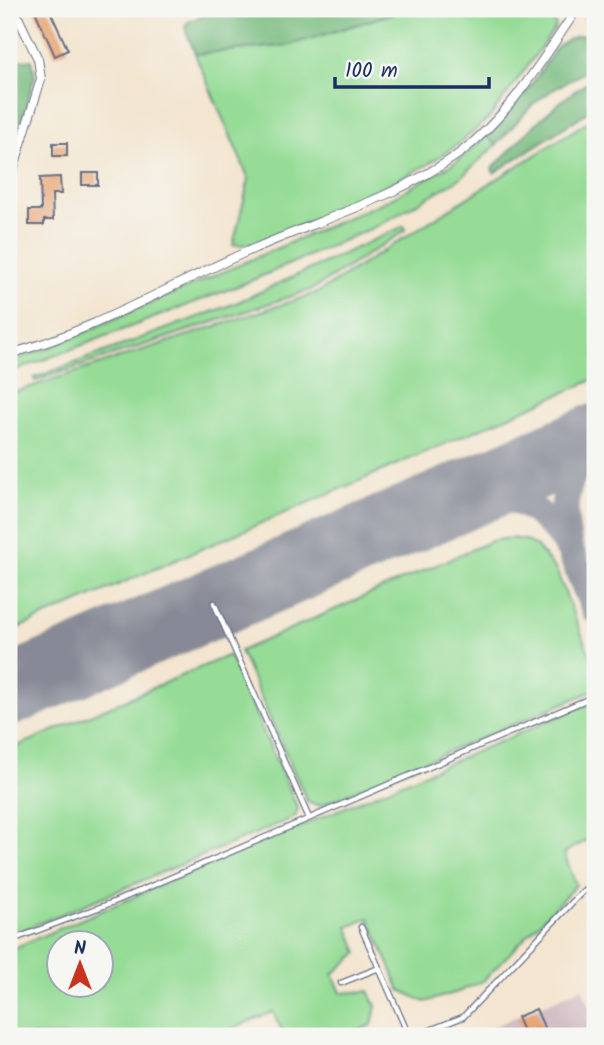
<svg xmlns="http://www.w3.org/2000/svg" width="604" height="1045" viewBox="0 0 604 1045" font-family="Kalam,sans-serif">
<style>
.industrial{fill:#d2bec5}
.green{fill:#96dc96;stroke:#58867a;stroke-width:2;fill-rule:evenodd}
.forest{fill:#78bc7f;stroke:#4a766e;stroke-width:2}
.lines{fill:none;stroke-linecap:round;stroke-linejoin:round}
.taxiway{stroke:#878a96;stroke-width:28}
.runway{stroke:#878a96;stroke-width:70}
.building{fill:#e8a576}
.service-casing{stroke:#676f86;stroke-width:7}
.minor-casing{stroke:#676f86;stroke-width:10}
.service{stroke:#fff;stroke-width:4.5}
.minor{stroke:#fff;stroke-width:8}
</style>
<rect width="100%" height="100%" fill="#f6f6f2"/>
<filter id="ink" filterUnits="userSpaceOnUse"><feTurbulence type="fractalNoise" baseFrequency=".0143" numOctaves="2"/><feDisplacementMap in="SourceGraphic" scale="14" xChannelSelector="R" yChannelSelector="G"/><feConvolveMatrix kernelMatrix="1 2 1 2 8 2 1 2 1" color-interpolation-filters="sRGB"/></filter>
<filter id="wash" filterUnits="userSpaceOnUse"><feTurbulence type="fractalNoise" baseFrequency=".00686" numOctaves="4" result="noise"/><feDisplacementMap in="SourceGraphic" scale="28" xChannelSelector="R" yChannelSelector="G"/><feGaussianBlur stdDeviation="1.57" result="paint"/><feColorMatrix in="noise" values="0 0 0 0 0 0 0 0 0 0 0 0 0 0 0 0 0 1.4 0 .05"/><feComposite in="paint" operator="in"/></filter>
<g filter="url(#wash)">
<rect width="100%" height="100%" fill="#f3e5cf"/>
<polygon class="industrial" points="582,988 595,1018 595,1036 472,1036"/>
<g class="green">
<polygon points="401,9 550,9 556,27 490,117 460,143 427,165 350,203 259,244 233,245 249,179 195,54 290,45 394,13"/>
<polygon points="595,117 595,379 9,632 9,394 317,293"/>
<polygon points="487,136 496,145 459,179 379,225 248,282 9,373 9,361 44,350 388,200 456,162"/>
<polygon points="404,226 406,230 313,289 35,381 34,378 236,303"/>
<polygon points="510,538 525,540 537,547 556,570 595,668 595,690 319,806 307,801 240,651 491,541"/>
<polygon points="229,655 298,809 295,817 9,936 9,750"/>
<path d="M595 701V836L564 853 576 885 483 981 458 992 425 1002 400 990 369 918 348 927 358 953 333 974 341 993 369 991 376 1006 372 1025 344 1036H285L273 1012 213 1036H9V950ZM60 944H102V986H60Z"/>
</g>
<g class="forest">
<polygon points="217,9 401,9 394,13 290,45 195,54 185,27 188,22"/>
<path d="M595 34V66L551 91 532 105 496 145 487 136 525 94 557 47C569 36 580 35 595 34Z"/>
<polygon points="9,60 32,60 35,76 17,135 9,135"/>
<path d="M595 78V107L494 173 492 169C524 136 554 101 595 78Z"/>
</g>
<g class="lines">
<g class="taxiway">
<path d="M449 502C504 484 540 503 570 550 560 511 562 475 595 447"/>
<polyline points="570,550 595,610"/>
</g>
<polyline class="runway" points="9,691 595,439"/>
</g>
<g id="blocks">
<g class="building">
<polygon points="34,9 49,9 68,50 55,56"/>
<rect x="53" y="143" width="14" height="13"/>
<rect x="82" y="173" width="16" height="12"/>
<polygon points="60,177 61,194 52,194 53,220 44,220 44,225 29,225 29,210 41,210 40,178"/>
<polygon points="536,1009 548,1036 525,1036 517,1017"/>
</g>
</g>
</g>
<g filter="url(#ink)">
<use href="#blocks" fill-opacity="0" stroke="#676f86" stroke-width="2"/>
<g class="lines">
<g class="service-casing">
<g id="service">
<polyline points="214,603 309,818"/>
<polyline points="361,927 409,1036"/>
<polyline points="9,941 114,902 595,696"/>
<polyline points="341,983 379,968"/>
<polyline points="415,1036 463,1017 583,891 595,886"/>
</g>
</g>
<g class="minor-casing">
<g id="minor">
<polyline points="9,183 41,79 38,59 14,9"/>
<path d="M9 354C94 331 172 284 253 249 320 220 400 196 460 153 509 116 543 59 577 9"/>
</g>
</g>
<use href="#service" class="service"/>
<use href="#minor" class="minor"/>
</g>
</g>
<rect width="604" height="1045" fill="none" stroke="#f6f6f2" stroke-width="35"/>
<g transform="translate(80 964)"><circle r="33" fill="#f6f6f2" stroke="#9ea6b7" stroke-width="2"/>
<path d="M0-5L12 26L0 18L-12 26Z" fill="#c8321e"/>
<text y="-10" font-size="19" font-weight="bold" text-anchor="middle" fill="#1b2f5e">N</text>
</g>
<path d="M335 77v10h154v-10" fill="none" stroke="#1b2f5e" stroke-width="3.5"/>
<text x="345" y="77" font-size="21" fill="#1b2f5e" stroke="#f6f6f2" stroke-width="5" paint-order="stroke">100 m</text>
</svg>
